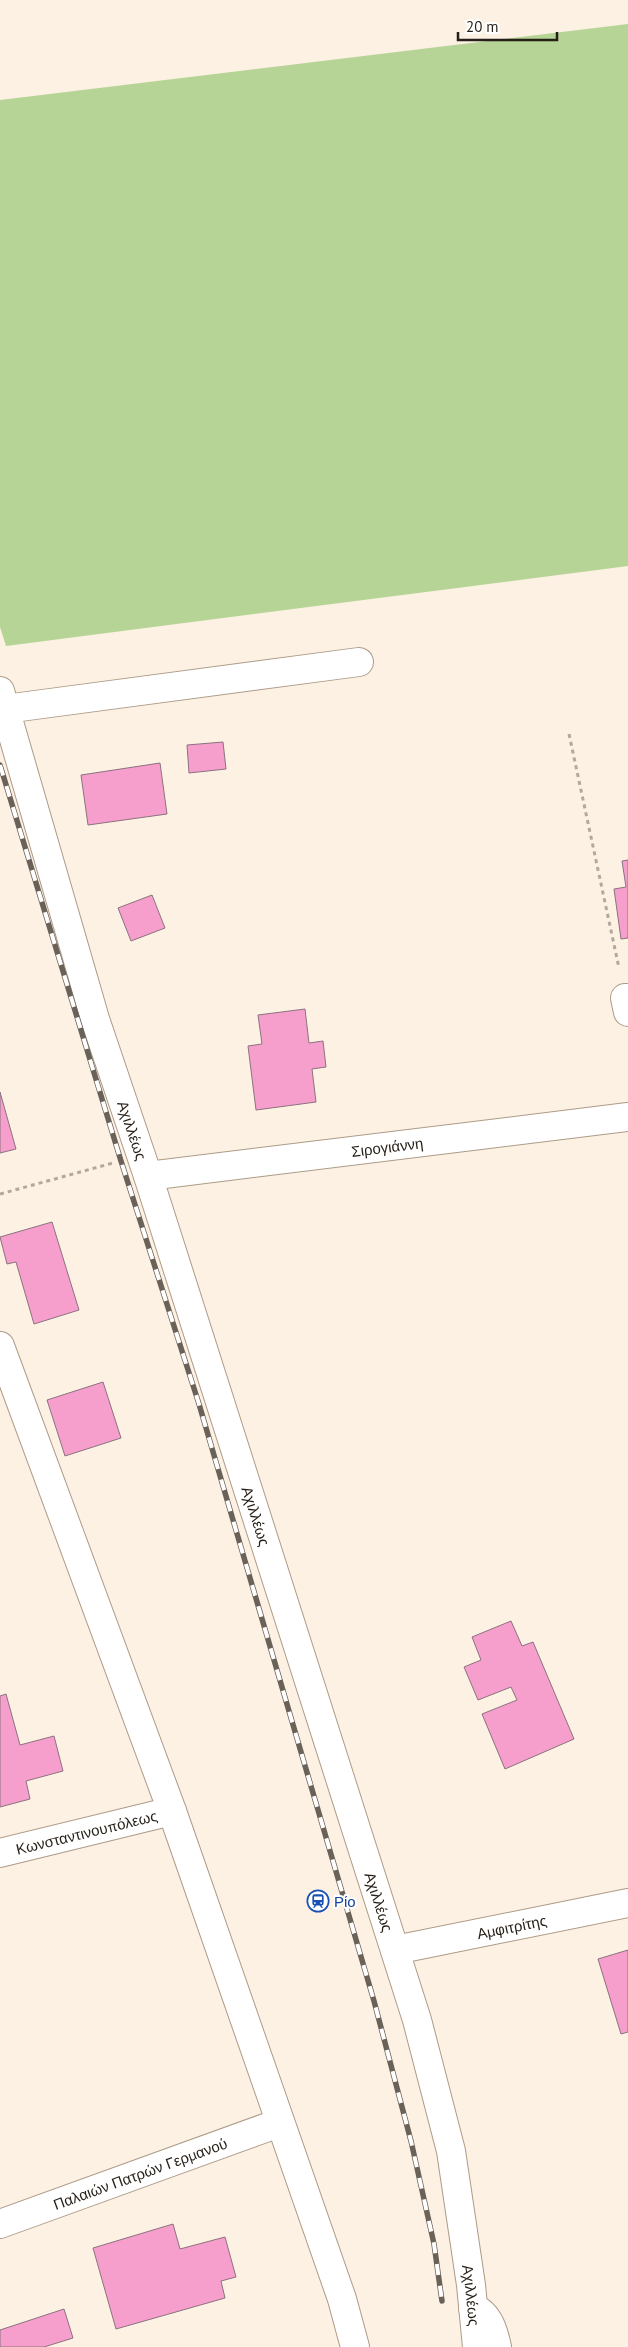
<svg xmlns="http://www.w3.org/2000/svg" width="628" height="2347" viewBox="0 0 628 2347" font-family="'PT Sans',sans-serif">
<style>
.green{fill:#b6d495}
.building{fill:#f69fcd;stroke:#8b727e}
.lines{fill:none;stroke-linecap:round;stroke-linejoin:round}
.minor-casing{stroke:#ad9b87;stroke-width:30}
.tertiary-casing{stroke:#ad9b87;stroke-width:30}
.path{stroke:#b3a89d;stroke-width:3;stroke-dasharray:4 4;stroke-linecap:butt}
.minor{stroke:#fff;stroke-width:28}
.tertiary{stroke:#fff;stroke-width:28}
.rail-casing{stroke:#6a6158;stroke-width:5.5}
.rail{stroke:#fff;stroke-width:4;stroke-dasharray:11;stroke-linecap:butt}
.labels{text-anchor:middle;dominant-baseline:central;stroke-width:4;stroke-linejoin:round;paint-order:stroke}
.street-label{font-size:15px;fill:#261f17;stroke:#fff}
.transit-label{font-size:15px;fill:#164399;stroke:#fff;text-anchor:start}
</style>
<rect width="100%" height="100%" fill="#fdf1e4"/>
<polygon class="green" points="628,24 628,566 6,646 0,627 0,100"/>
<g class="building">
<polygon points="223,742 226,769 189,773 187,745"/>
<polygon points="160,763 167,814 88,825 81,775"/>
<polygon points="628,860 628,938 621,939 614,889 626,887 622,861"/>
<polygon points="152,895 165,928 131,941 118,908"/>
<polygon points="305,1009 309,1043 323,1041 326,1067 312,1069 316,1102 256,1110 248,1046 262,1044 258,1015"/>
<polygon points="0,1092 16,1149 0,1153"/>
<polygon points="52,1222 79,1310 34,1324 16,1262 7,1264 0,1237"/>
<polygon points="103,1382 121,1438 65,1456 47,1400"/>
<polygon points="511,1621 522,1646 533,1642 574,1739 505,1769 482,1714 517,1700 511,1687 478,1700 464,1667 481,1660 472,1637"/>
<polygon points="6,1694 20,1745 54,1736 63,1771 26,1781 30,1799 0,1807 0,1696"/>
<polygon points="628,1950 628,2032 621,2034 598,1959"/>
<polygon points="173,2224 180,2249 225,2237 236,2277 221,2281 225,2298 116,2329 93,2248"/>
<polygon points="64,2309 73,2338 44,2347 0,2347 0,2330"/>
</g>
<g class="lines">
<g class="minor-casing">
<g id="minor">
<polyline points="5,709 359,662"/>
<polyline points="628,998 625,998 628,1012"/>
<path id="s1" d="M148 1176 628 1117"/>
<polyline points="0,1346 172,1811 342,2299 355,2347"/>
<path id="s2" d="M0 1853 172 1811"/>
<path id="s3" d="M395 1950 628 1903"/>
<path id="s4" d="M0 2224 279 2123"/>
<path d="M473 2308C489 2313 494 2333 497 2347"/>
</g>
</g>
<g class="tertiary-casing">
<g id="tertiary">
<path id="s5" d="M0 691 95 1019 148 1176 417 2020 451 2151 471 2285 477 2347"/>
</g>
</g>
<g class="path">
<polyline points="569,734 619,968"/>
<polyline points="0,1194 113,1163"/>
</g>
<use href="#minor" class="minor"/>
<use href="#tertiary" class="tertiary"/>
<g class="rail-casing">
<polyline id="rail" points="0,765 121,1161 199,1404 374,2001 411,2141 434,2244 442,2301"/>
</g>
<use href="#rail" class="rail"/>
</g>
<defs>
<g id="station-ring" transform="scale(1.125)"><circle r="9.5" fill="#fff" stroke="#1a4fb4" stroke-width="1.5"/><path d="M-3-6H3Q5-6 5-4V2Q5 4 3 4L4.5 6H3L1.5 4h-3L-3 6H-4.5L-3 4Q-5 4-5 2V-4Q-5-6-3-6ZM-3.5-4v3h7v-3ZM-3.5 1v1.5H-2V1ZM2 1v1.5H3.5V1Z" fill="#1a4fb4"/></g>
</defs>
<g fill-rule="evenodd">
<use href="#station-ring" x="318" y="1901"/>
</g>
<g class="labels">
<g class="street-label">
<text stroke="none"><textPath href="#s5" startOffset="459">Αχιλλέως</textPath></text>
<text stroke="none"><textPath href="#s1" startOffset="241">Σιρογιάννη</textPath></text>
<text stroke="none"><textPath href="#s5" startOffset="864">Αχιλλέως</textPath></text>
<text stroke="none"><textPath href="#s2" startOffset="89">Κωνσταντινουπόλεως</textPath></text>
<text stroke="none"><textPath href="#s5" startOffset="1269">Αχιλλέως</textPath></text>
<text stroke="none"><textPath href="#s3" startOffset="119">Αμφιτρίτης</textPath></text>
<text stroke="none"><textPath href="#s4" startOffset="149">Παλαιών Πατρών Γερμανού</textPath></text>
<text stroke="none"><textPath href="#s5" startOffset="1674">Αχιλλέως</textPath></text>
</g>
<g class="transit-label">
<text x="334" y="1901">Ρίο</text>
</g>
</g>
<path d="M458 32v8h99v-8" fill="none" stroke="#261f17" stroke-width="2.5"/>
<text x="466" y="32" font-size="15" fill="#261f17" stroke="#ffffff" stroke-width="4" paint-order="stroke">20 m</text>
</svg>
